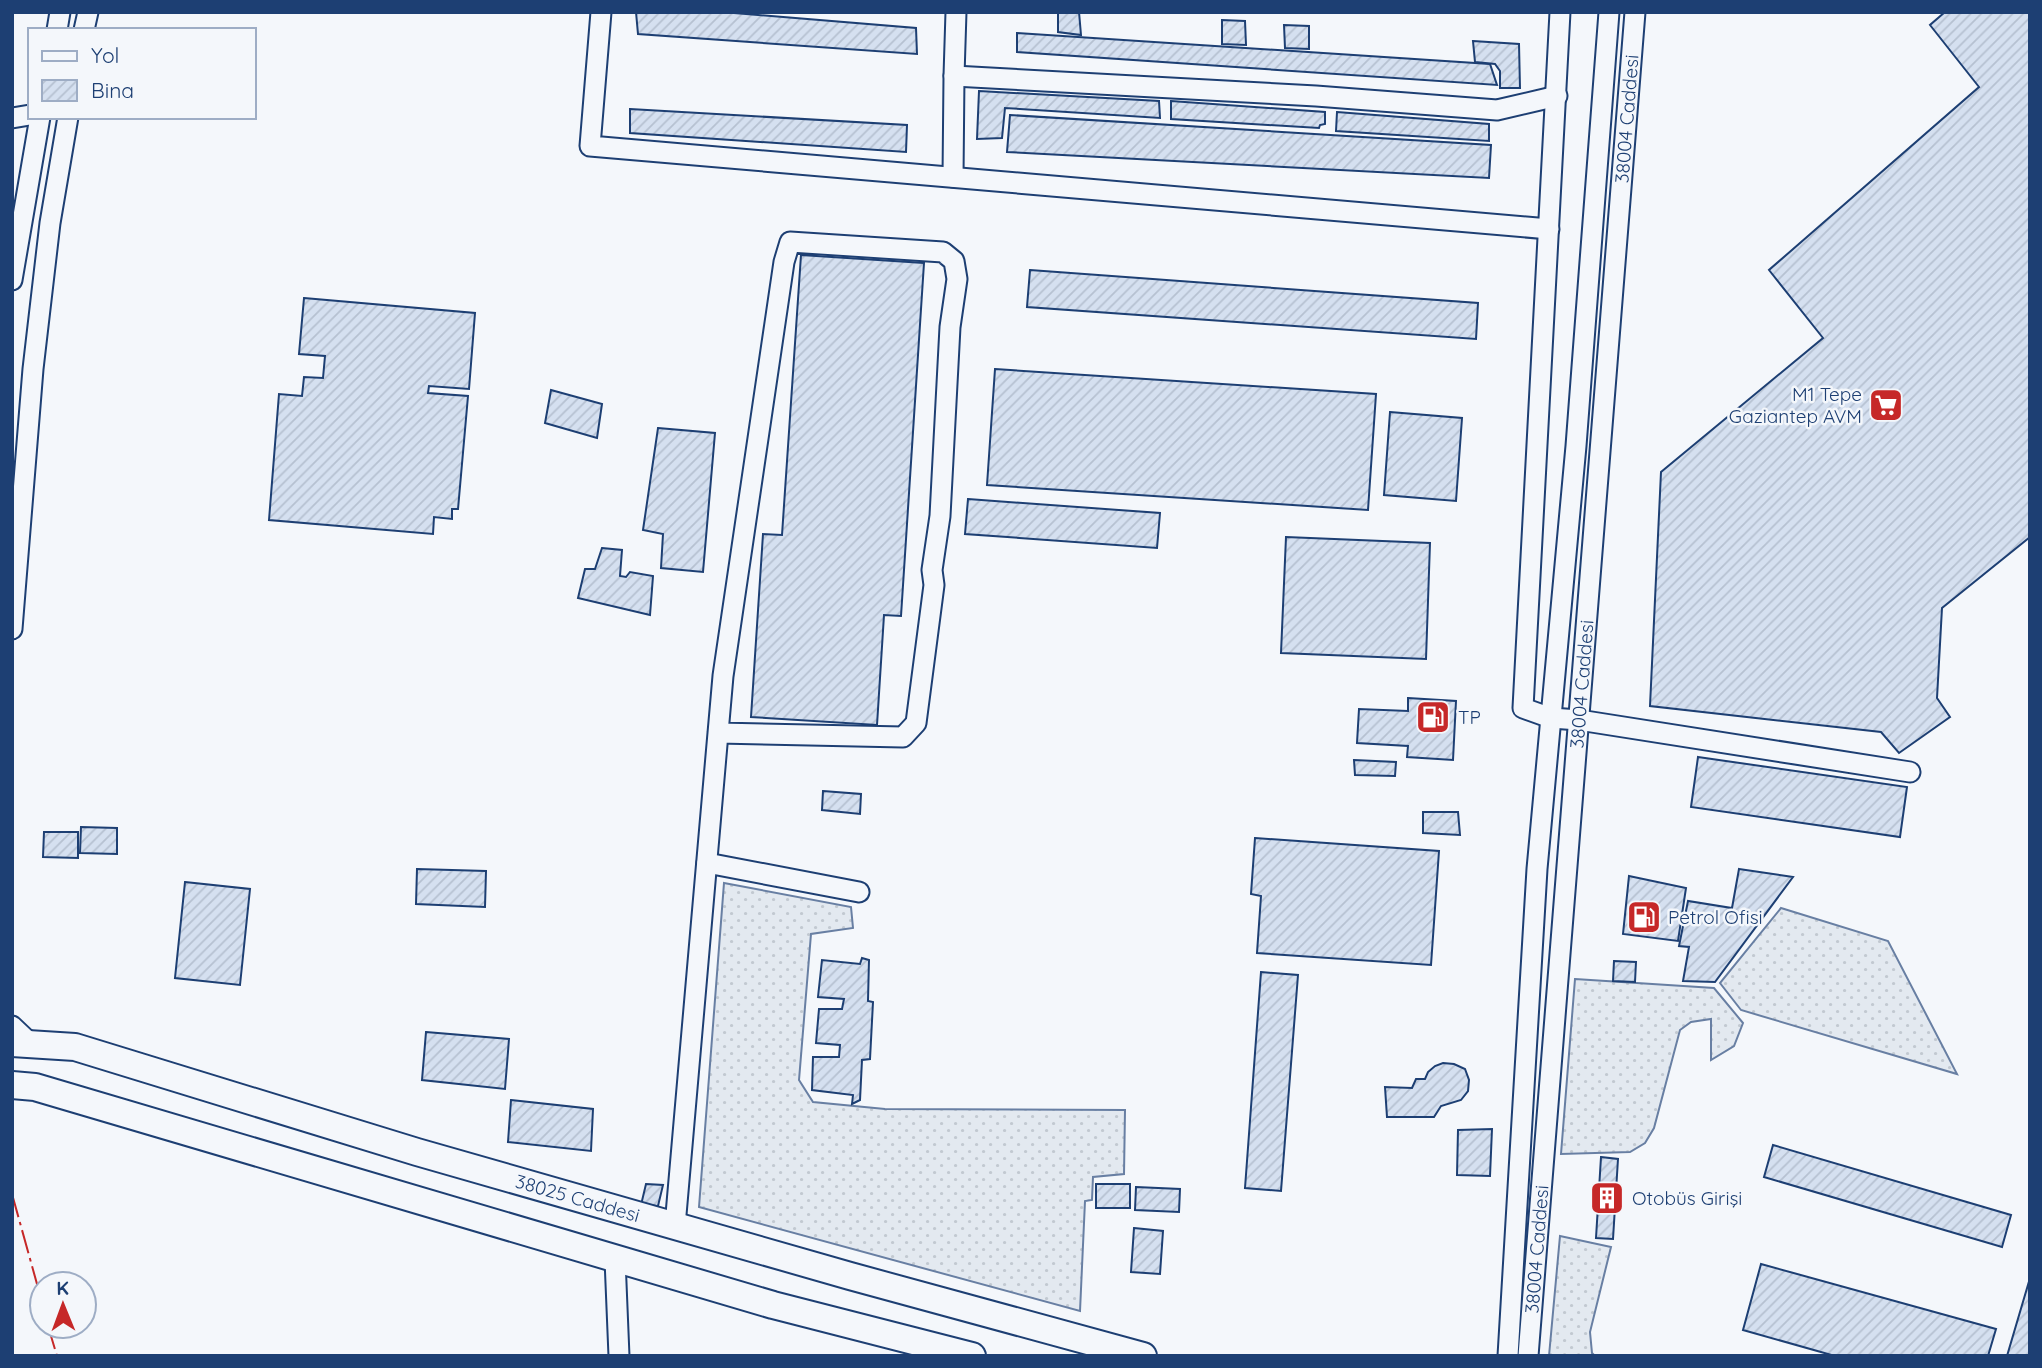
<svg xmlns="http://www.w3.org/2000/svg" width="2042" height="1368" viewBox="0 0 2042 1368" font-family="Quicksand,sans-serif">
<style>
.grass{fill:url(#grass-dots);stroke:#687fa3;stroke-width:2}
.building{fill:url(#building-hatch);stroke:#1d3f73;stroke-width:2}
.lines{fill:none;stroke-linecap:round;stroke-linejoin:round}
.minor-casing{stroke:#1d3f73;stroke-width:23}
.major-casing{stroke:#1d3f73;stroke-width:30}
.minor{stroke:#f4f7fb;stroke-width:19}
.major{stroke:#f4f7fb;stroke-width:26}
.power{stroke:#c62828;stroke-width:2;stroke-dasharray:24 5 3.5 5;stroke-linecap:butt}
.labels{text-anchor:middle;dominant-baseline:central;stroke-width:5;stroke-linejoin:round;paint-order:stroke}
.street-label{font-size:19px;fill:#1d3f73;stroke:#f4f7fb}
.poi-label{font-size:19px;fill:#1d3f73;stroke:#f4f7fb;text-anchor:start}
</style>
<defs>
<pattern id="grass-dots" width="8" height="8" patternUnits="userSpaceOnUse" patternTransform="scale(1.75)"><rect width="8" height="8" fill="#e3e9f0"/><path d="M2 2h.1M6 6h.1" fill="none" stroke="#c2c9d1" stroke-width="1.8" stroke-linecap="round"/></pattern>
<pattern id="building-hatch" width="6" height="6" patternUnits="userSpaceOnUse" patternTransform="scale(1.75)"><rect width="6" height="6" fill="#d5e0f0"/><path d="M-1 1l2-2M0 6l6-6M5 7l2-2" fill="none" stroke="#b6c1d1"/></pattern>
</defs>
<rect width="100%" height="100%" fill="#f4f7fb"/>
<g class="grass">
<polygon points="724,883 851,907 853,928 811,934 799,1080 813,1102 885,1109 1125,1110 1124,1174 1093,1177 1092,1200 1085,1201 1080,1311 699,1207"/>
<polygon points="1781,908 1888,941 1957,1074 1741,1010 1720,983"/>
<polygon points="1575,979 1714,988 1743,1023 1734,1046 1711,1060 1711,1019 1691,1022 1680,1030 1654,1128 1645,1143 1630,1152 1561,1154"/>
<polygon points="1560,1236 1611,1247 1590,1332 1592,1353 1595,1356 1549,1356"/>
</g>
<g class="building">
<polygon points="636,12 722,12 916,28 917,54 638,34"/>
<polygon points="1058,12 1079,12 1081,35 1058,32"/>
<polygon points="1945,12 2030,12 2030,537 1942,608 1937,698 1950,717 1899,753 1881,732 1650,706 1661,472 1823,338 1769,270 1979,87 1930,25"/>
<polygon points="1222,20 1245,21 1246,45 1222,44"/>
<polygon points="1284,25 1309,26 1309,49 1285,48"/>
<polygon points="1017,33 1490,64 1497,85 1017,52"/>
<polygon points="1473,41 1519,44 1520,88 1500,88 1500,71 1495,64 1475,62"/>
<polygon points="979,91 1159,101 1160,118 1005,108 1002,138 977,139"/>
<polygon points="1171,101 1325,112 1325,124 1320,125 1319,128 1171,119"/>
<polygon points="630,109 907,125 906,152 630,133"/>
<polygon points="1337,112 1489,124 1489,141 1336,131"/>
<polygon points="1010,115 1491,145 1489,178 1007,152"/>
<polygon points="801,255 924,263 901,616 884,615 877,725 751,717 763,534 782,535"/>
<polygon points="1030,270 1478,303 1476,339 1027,307"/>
<polygon points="304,298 475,313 469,389 429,386 428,393 468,396 458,509 452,509 452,519 434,517 433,534 269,520 279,394 302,396 304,377 323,378 325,356 299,354"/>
<polygon points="995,369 1376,394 1368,510 987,485"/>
<polygon points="551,390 602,404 597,438 545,423"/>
<polygon points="1390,412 1462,418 1456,501 1384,495"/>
<polygon points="658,428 715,433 703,572 661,568 663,534 643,530"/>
<polygon points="968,499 1160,513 1157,548 965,534"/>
<polygon points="1286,537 1430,543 1426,659 1281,653"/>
<polygon points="602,548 622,550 620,576 626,577 630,572 653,576 650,615 578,598 585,569 595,569"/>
<polygon points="1408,698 1456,701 1453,760 1407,757 1408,746 1357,743 1359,709 1408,711"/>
<polygon points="1698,757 1907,787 1900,837 1691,807"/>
<polygon points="1354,760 1396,762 1395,776 1355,775"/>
<polygon points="823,791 861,794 860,814 822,810"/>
<polygon points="1423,812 1458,812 1460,835 1423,833"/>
<polygon points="81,827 117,828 117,854 80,853"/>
<polygon points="44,832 78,832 78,858 43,857"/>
<polygon points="1255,838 1439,851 1431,965 1257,953 1261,896 1251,894"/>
<polygon points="417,869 486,871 485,907 416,904"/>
<polygon points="1739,869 1793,877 1715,982 1683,981 1689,947 1679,946 1688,901 1732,908"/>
<polygon points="1629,876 1686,888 1678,941 1623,934"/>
<polygon points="185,882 250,889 240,985 175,978"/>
<polygon points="862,958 869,960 868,1001 873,1002 870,1059 862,1060 860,1100 852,1104 853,1095 812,1090 813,1057 839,1057 840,1045 816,1043 819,1009 842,1009 844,999 818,997 822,960 860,964"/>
<polygon points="1614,961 1636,962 1635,982 1613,981"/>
<polygon points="1261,972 1298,975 1281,1191 1245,1188"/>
<polygon points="426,1032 509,1039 505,1089 422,1080"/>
<polygon points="1443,1063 1454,1064 1465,1069 1469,1080 1468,1091 1461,1100 1441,1106 1434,1117 1387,1117 1385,1087 1412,1088 1416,1079 1425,1079 1428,1072 1435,1066"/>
<polygon points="511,1100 593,1109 591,1151 508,1142"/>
<polygon points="1492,1129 1490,1176 1457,1175 1458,1130"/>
<polygon points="1773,1145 2011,1215 2002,1247 1764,1177"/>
<polygon points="1601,1157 1618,1159 1613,1239 1596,1238"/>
<polygon points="646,1184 663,1185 658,1206 641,1205"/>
<rect x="1096" y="1184" width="34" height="24"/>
<polygon points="1136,1187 1180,1189 1179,1212 1135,1210"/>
<polygon points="1134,1228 1163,1231 1160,1274 1131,1272"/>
<polygon points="1761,1264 1996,1329 1988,1356 1835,1356 1743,1330"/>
<polygon points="2030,1278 2030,1356 2007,1356"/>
</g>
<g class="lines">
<g class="minor-casing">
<g id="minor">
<polyline points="601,12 590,146 1549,229"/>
<polyline points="1560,12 1523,708 1551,718 1579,720 1910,772"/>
<polyline points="57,30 60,12"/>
<polyline points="84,30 88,12"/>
<polyline points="954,76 1316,96 1497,110 1557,96"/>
<polyline points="12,118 30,115"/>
<polyline points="953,177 954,76 956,12"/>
<polyline points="12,280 40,117"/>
<polyline points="12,629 33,369 50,223 68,117"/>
<polyline points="707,863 859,892"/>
<polyline points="12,1026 31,1044"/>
<polyline points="675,1226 718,733 723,676 784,262 790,242 943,252 954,261 957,279 950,327 940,516 932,570 934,585 916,723 903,737 718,733"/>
<polyline points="615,1259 619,1356"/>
<polyline points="1508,1356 1537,869 1576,446 1609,12"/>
<path id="s1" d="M1528 1356 1635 12"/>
</g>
</g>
<g class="major-casing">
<g id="major">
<path id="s2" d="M12 1043 75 1047 417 1152 850 1276 1143 1356"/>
<polyline points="12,1085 35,1087 773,1305 972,1356"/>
</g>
</g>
<use href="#minor" class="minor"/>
<use href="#major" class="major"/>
<g class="power">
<polyline points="12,1194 42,1302"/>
<polyline points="48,1326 57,1356"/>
</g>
</g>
<defs>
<g id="supermarket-square" transform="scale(1.75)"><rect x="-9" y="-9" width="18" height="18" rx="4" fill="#c62828" stroke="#f4f7fb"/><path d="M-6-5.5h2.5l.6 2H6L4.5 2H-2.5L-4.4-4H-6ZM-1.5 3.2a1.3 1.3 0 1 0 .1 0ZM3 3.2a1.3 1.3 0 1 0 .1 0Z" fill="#fff"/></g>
<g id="fuel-square" transform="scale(1.75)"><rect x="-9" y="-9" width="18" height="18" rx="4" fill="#c62828" stroke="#f4f7fb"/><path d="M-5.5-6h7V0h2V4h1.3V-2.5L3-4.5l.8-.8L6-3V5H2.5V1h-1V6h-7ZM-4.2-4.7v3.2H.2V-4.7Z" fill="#fff"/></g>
<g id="building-square" transform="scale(1.75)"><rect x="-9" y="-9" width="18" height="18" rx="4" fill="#c62828" stroke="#f4f7fb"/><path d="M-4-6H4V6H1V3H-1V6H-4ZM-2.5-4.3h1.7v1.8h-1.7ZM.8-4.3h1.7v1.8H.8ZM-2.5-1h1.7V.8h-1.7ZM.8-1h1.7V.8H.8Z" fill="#fff"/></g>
</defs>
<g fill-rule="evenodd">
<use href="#supermarket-square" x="1886" y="405"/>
<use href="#fuel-square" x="1433" y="717"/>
<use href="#fuel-square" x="1644" y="917"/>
<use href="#building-square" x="1607" y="1198"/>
</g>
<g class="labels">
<g class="street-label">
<text stroke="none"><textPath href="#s1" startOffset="1241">38004 Caddesi</textPath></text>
<text stroke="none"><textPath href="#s1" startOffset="674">38004 Caddesi</textPath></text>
<text stroke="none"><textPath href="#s2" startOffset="588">38025 Caddesi</textPath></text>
<text stroke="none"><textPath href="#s1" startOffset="107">38004 Caddesi</textPath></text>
</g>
<g class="poi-label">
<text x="1862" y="394" text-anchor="end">M1 Tepe<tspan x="1862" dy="22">Gaziantep AVM</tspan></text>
<text x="1458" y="717">TP</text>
<text x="1668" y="917">Petrol Ofisi</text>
<text x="1632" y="1198">Otobüs Girişi</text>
</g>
</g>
<rect width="2042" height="1368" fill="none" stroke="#1d3f73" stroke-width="28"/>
<rect x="28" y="28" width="228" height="91" fill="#f4f7fb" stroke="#9eadc5" stroke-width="2"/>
<rect x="42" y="51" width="35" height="10" fill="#f4f7fb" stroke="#9eadc5" stroke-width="2"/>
<text x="91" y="63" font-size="21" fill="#1d3f73">Yol</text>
<rect x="42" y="80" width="35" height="21" fill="url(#building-hatch)" stroke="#9eadc5" stroke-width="2"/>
<text x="91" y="98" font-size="21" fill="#1d3f73">Bina</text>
<g transform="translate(63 1305) rotate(359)"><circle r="33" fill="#f4f7fb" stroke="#9eadc5" stroke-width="2"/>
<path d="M0-5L12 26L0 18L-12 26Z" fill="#c62828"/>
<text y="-10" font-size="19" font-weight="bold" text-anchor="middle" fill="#1d3f73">K</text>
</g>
</svg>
